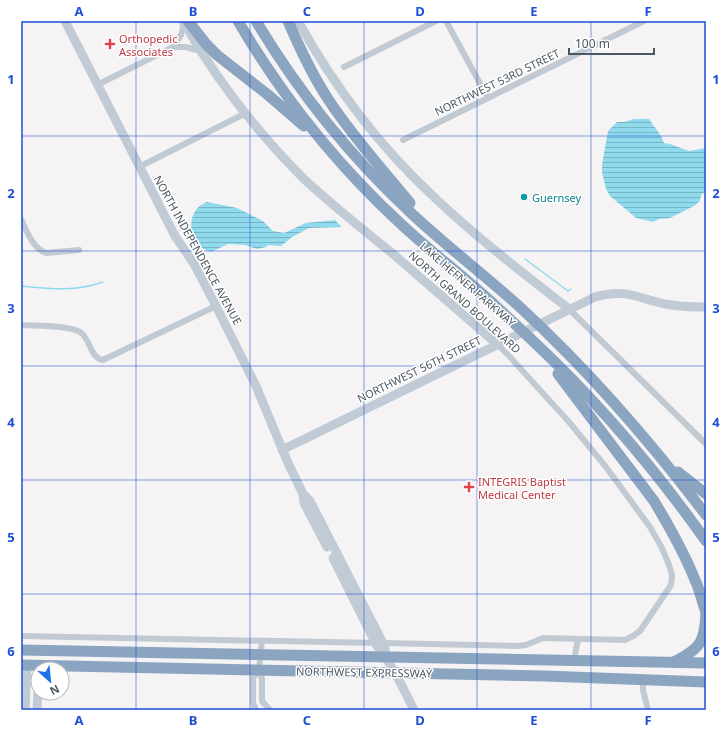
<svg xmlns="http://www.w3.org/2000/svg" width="727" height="731" viewBox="0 0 727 731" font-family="'Noto Sans',sans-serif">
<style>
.water{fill:url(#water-rules)}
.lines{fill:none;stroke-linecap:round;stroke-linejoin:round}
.stream{stroke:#90daee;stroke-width:1.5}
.street{stroke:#c1cad2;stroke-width:6}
.secondary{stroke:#c1cbd6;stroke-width:9}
.highway{stroke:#8ba5c1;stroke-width:11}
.grid{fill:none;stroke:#1d4ed8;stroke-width:1;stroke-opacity:0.55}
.health-dot{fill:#e0444e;stroke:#fff;stroke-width:1.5}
.culture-dot{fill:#0f9aa8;stroke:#fff;stroke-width:1.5}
.labels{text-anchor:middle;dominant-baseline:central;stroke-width:3;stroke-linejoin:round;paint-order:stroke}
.health-label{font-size:11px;fill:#be3a42;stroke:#fff;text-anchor:start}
.street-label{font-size:11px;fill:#4a5661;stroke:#fff}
.culture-label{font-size:11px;fill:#0d838f;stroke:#fff;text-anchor:start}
.neatline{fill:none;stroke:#1d4ed8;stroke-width:1.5}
.grid-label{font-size:13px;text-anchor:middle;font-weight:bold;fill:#1d4ed8}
</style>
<defs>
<pattern id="water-rules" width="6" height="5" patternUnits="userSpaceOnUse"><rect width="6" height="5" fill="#90daee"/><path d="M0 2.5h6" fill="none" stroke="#78b4c4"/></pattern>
</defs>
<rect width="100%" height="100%" fill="#f5f3f3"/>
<g class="water">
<polygon points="634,119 649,119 661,136 664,143 670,144 689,151 706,148 706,191 701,195 700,201 694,206 670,218 659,219 653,222 636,218 610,196 606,189 602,172 602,165 608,131 617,122 624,122"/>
<path d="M207 202 237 208 263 221 273 231 284 233 306 223 335 220 342 227 309 228 292 237 281 246 268 245 266 247 257 249 245 245 228 244 211 252C207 250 203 249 200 246 187 232 188 209 207 202Z"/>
</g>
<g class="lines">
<g class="stream">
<polyline points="525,259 568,291 571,289"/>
<path d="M21 286C51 289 74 292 103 282"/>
</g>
<g class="street">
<polyline points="446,21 488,98"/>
<polyline points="173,47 186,47 200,51"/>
<polyline points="344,67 436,21"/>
<polyline points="97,85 173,47 181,35 183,28 183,23"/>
<polyline points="403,140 644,21"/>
<polyline points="139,167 246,113"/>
<path d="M21 219C27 231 32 248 46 253L79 250"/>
<polyline points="569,309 706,444"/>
<path d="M21 325C35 326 69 325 80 332 91 339 89 357 103 360L216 306"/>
<polyline points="21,636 376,643"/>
<polyline points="262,641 259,670 262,679 262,701 270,710"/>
<polyline points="383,643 517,646 526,645 543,638 625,640 633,636 640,631 671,585 672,575 669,565 662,548 650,527 606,467 569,422 509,356 497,344"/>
<polyline points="574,661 578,639"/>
<polyline points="643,679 643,690 648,710"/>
<polyline points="256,710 253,703 253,678 259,670"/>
</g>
<g class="secondary">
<polyline points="65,21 175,236 194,264 216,306 256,386 288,463 303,494 310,501 384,645 387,658"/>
<path d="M183 21C215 78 258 133 304 179 332 205 362 229 392 253 427 283 462 314 497 344"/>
<path d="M298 21C334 86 379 146 434 197 476 237 523 273 569 309"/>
<path d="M282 450 595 297C626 288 637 298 665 304 679 307 693 307 706 307"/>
<polyline points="303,494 304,503 327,547"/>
<path d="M333 558 377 646C393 666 403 688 414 710"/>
<polyline points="25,710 27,665"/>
<polyline points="37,710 38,687"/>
</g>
<g class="highway">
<polyline points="188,21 206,44 217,55 267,94 304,126"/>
<path d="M238 21C282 96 337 165 401 224 421 243 444 261 465 279 489 299 511 320 533 341 597 401 655 469 706 541"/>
<path d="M256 21C298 91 350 156 410 212 446 246 486 276 522 309 590 372 650 441 706 515"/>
<path d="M288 21C300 49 313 77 330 102 354 138 383 170 410 203"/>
<path d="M558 374 654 501C669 526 684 552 695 580 700 590 702 602 706 612"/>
<polyline points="678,472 706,494"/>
<polyline points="21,650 706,663"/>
<path d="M674 662C701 648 705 642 706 611"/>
<polyline points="21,665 545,676 706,682"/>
</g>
</g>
<path class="grid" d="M136 21V710M250 21V710M364 21V710M477 21V710M591 21V710M21 136H706M21 251H706M21 366H706M21 480H706M21 594H706"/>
<g class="health-dot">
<path d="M108 38h4v4h4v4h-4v4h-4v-4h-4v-4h4z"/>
<path d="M467 481h4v4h4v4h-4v4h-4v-4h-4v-4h4z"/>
</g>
<circle class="culture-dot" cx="524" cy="197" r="4"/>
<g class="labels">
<g class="health-label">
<text x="119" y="38">Orthopedic<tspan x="119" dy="13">Associates</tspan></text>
<text x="478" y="481">INTEGRIS Baptist<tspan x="478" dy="13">Medical Center</tspan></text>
</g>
<g class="street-label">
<text transform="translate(497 82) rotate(-26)">NORTHWEST 53RD STREET</text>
<text transform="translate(198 250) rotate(61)">NORTH INDEPENDENCE AVENUE</text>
<text transform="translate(468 284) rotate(41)">LAKE HEFNER PARKWAY</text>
<text transform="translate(465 302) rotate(42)">NORTH GRAND BOULEVARD</text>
<text transform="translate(419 369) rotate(-26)">NORTHWEST 56TH STREET</text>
<text transform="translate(364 672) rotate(1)">NORTHWEST EXPRESSWAY</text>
</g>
<g class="culture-label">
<text x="532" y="197">Guernsey</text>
</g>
</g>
<rect width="727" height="731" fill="none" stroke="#ffffff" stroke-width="44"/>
<g transform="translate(50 681) rotate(153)"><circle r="19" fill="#ffffff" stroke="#b7bbc0"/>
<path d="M0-3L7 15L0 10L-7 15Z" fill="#1a73e8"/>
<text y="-6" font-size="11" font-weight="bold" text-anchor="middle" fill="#4a5661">N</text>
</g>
<path d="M569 48v6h85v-6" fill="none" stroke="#4a5661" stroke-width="2"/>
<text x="575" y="48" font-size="12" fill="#4a5661" stroke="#ffffff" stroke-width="3" paint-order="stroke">100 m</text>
<rect x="22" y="22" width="683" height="687" class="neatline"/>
<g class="grid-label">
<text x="79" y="16">A</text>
<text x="193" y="16">B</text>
<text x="307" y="16">C</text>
<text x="420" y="16">D</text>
<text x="534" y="16">E</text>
<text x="648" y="16">F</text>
<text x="11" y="84">1</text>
<text x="716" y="84">1</text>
<text x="11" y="198">2</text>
<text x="716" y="198">2</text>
<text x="11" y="313">3</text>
<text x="716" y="313">3</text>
<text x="11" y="427">4</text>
<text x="716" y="427">4</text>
<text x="11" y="542">5</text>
<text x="716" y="542">5</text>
<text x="11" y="656">6</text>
<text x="716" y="656">6</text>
<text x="79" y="725">A</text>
<text x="193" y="725">B</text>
<text x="307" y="725">C</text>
<text x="420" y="725">D</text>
<text x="534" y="725">E</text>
<text x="648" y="725">F</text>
</g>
</svg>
